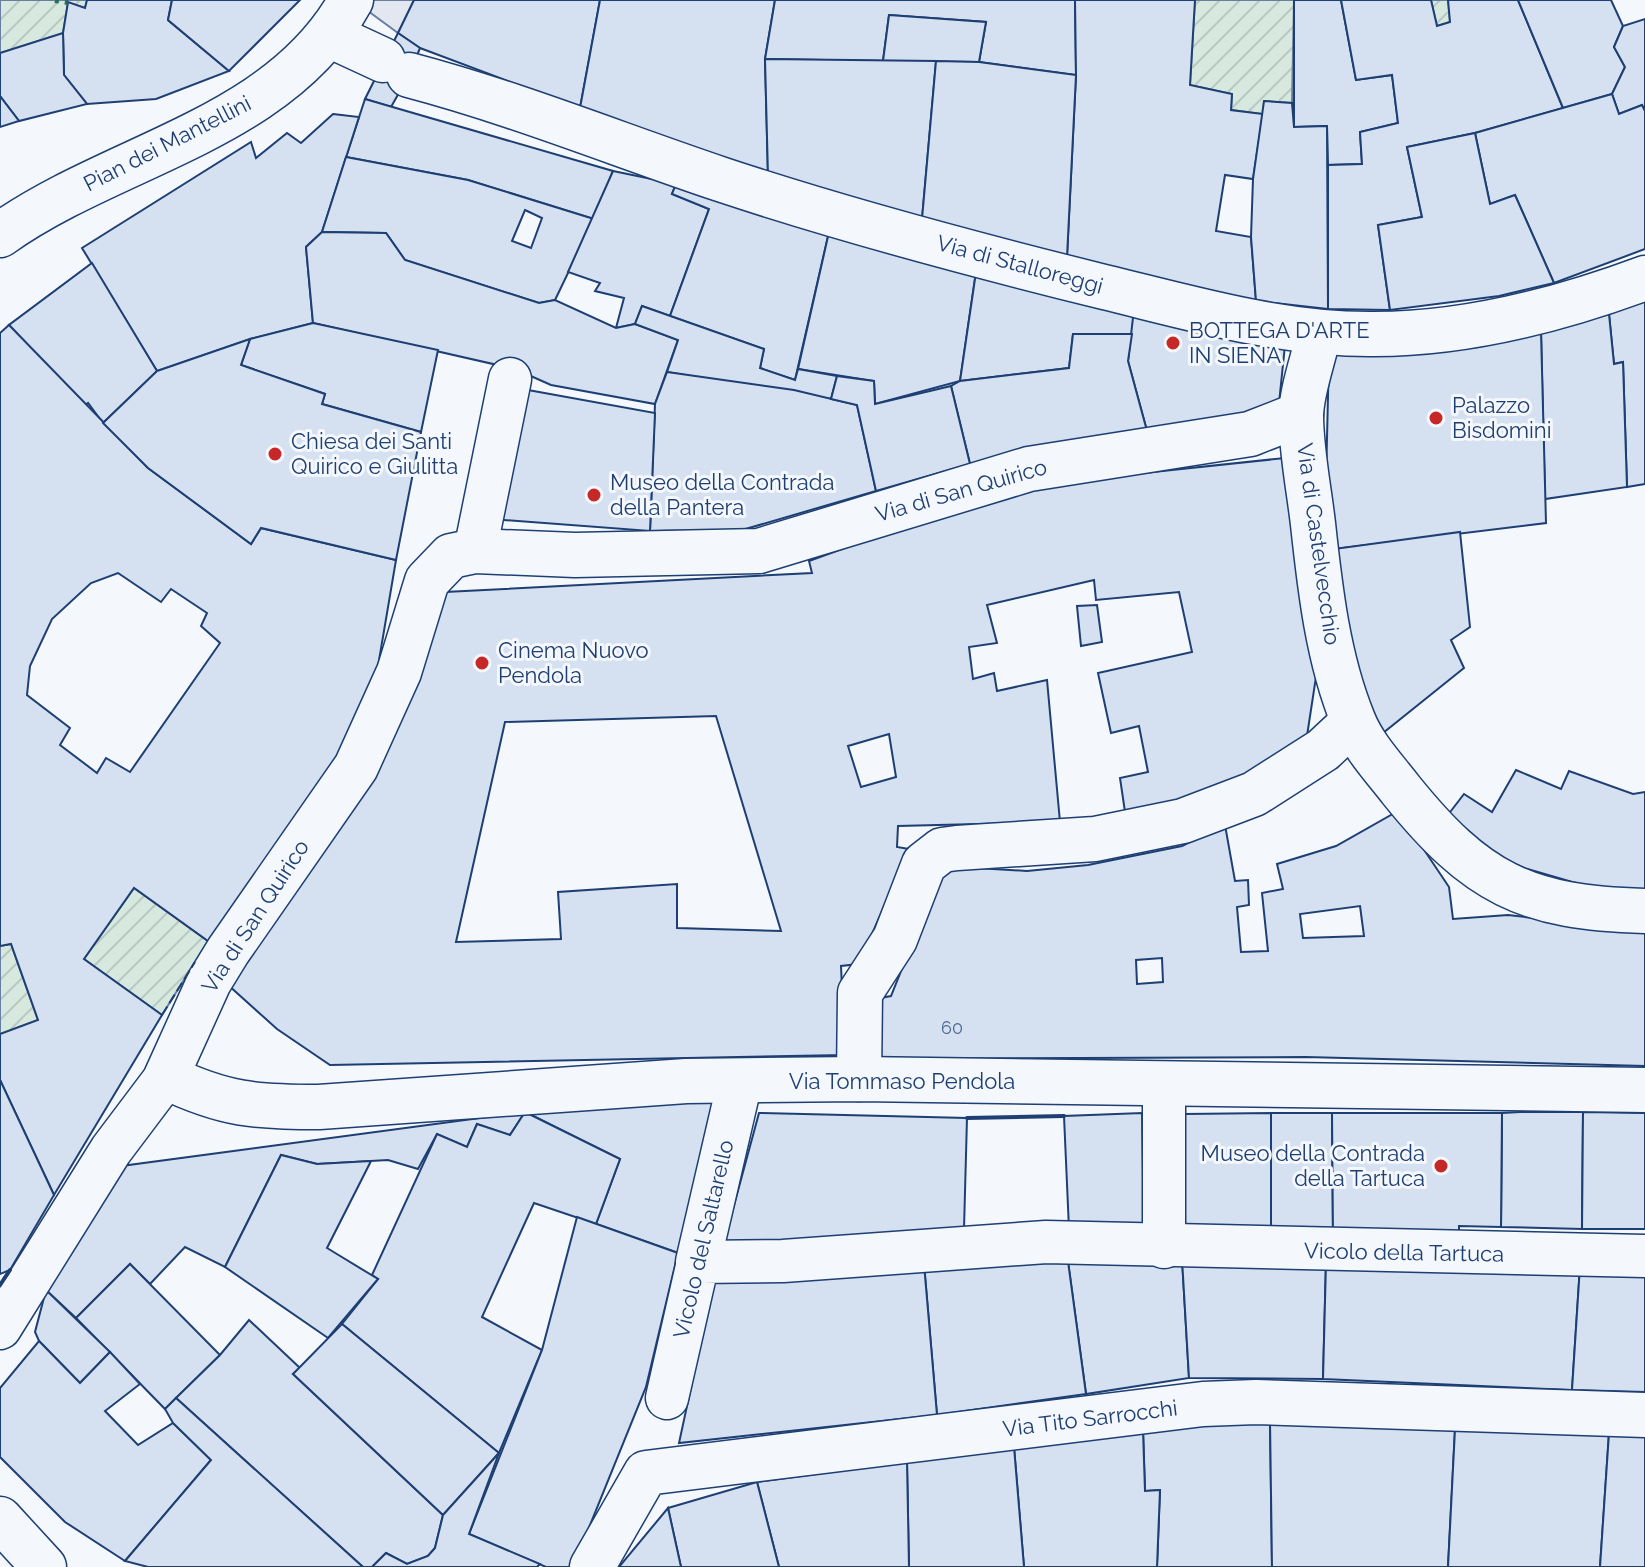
<svg xmlns="http://www.w3.org/2000/svg" width="1645" height="1567" viewBox="0 0 1645 1567" font-family="Raleway,sans-serif">
<style>
.garden{fill:url(#garden-furrows);stroke:#687fa3;stroke-width:2}
.parking{fill:#e3e8f0;stroke:#687fa3;stroke-width:2}
.building{fill:#d5e0f0;stroke:#1d3f73;stroke-width:2;fill-rule:evenodd}
.lines{fill:none;stroke-linecap:round;stroke-linejoin:round}
.pedestrian-casing{stroke:#1d3f73;stroke-width:45}
.minor-casing{stroke:#1d3f73;stroke-width:47}
.pedestrian{stroke:#f4f7fb;stroke-width:42}
.minor{stroke:#f4f7fb;stroke-width:44}
.hedge{stroke:#2c6c60;stroke-width:6;stroke-dasharray:4 6;stroke-linecap:butt}
.fence{stroke:#1d3f73;stroke-width:2;stroke-dasharray:10 4;stroke-linecap:butt}
.wall{stroke:#1d3f73;stroke-width:4}
.poi-dot{fill:#c62828;stroke:#f4f7fb;stroke-width:3}
.labels{text-anchor:middle;dominant-baseline:central;stroke-width:6;stroke-linejoin:round;paint-order:stroke}
.number-label{font-size:18px;fill:#4b6792}
.street-label{font-size:22px;fill:#1d3f73;stroke:#f4f7fb}
.poi-label{font-size:22px;fill:#1d3f73;stroke:#f4f7fb;text-anchor:start}
</style>
<defs>
<pattern id="garden-furrows" width="10" height="10" patternUnits="userSpaceOnUse" patternTransform="scale(2)"><rect width="10" height="10" fill="#d7e8df"/><path d="M-1 1l2-2M0 10L10 0M9 11l2-2" fill="none" stroke="#b8c8c3"/></pattern>
</defs>
<rect width="100%" height="100%" fill="#f4f7fb"/>
<g class="garden">
<polygon points="0,0 87,0 85,8 68,3 63,33 0,53"/>
<polygon points="1195,0 1294,0 1292,103 1264,101 1263,114 1231,110 1232,94 1190,85"/>
<polygon points="1431,0 1448,0 1450,22 1437,26"/>
<polygon points="134,888 208,941 162,1015 84,959"/>
<polygon points="11,944 38,1020 0,1034 0,946"/>
</g>
<polygon class="parking" points="353,0 414,0 398,33"/>
<g class="building">
<polygon points="87,0 172,0 168,20 229,71 156,99 87,104 64,75 63,33 68,2 85,8"/>
<polygon points="172,0 300,0 229,71 168,20"/>
<polygon points="414,0 600,0 580,108 420,48 398,33"/>
<polygon points="600,0 775,0 765,59 768,176 580,108"/>
<polygon points="775,0 1075,0 1076,75 979,62 986,22 889,15 883,61 765,59"/>
<polygon points="1075,0 1195,0 1190,85 1232,94 1231,110 1263,114 1253,179 1225,175 1216,231 1251,237 1256,301 1067,257 1076,75"/>
<polygon points="1294,0 1341,0 1356,80 1392,75 1398,123 1360,132 1362,164 1328,165 1327,126 1294,127"/>
<polygon points="1341,0 1431,0 1437,26 1450,22 1448,0 1518,0 1563,108 1475,133 1407,147 1422,217 1378,225 1390,310 1328,309 1328,165 1362,164 1360,132 1398,123 1392,75 1356,80"/>
<polygon points="1518,0 1611,0 1623,26 1614,47 1625,67 1612,94 1563,108"/>
<polygon points="889,15 986,22 979,62 883,61"/>
<polygon points="1645,19 1645,111 1642,105 1619,114 1612,94 1625,67 1614,47 1623,26"/>
<polygon points="63,33 64,75 87,104 19,121 0,96 0,53"/>
<polygon points="398,33 420,48 409,75 391,107 365,99"/>
<polygon points="765,59 936,61 922,219 768,176"/>
<polygon points="936,61 979,62 1076,75 1067,257 922,219"/>
<polygon points="1612,94 1619,114 1642,105 1645,111 1645,249 1554,283 1515,195 1490,204 1475,133"/>
<polygon points="0,96 19,121 0,127"/>
<polygon points="365,99 613,171 594,219 468,180 346,157"/>
<polygon points="1264,101 1292,103 1294,127 1327,126 1328,309 1256,301 1251,237 1253,179"/>
<polygon points="333,114 359,117 322,232 306,247 313,323 250,339 157,371 82,248 251,142 256,158 287,133 301,143"/>
<polygon points="1475,133 1490,204 1515,195 1554,283 1499,296 1390,310 1378,225 1422,217 1407,147"/>
<path d="M346 157 468 180 594 219 555 300 539 303 405 260 386 233 322 232ZM525 210 542 218 531 248 512 241Z"/>
<polygon points="613,171 676,184 672,194 709,209 670,316 642,306 635,324 616,328 624,298 595,291 600,283 568,272"/>
<polygon points="676,184 829,232 795,380 760,368 764,349 670,316 709,209 672,194"/>
<polygon points="322,232 386,233 405,260 539,303 555,300 616,328 635,324 678,340 655,404 551,385 515,369 313,323 306,247"/>
<polygon points="829,232 976,272 960,381 875,404 874,381 798,369"/>
<polygon points="92,263 157,371 103,423 88,403 84,406 9,325"/>
<polygon points="976,272 1134,309 1132,334 1073,334 1069,368 960,381"/>
<polygon points="1645,300 1645,484 1627,487 1623,362 1614,364 1609,314"/>
<polygon points="642,306 764,349 760,368 795,380 798,369 837,376 831,399 667,372 678,340 635,324"/>
<polygon points="1134,309 1285,345 1278,413 1147,431 1128,361"/>
<polygon points="1609,314 1614,364 1623,362 1627,487 1545,499 1541,332"/>
<polygon points="313,323 438,350 421,432 322,404 325,394 241,365 250,339"/>
<path d="M9 325 148 468 251 544 261 528 396 560 375 684 332 774 208 941 134 888 84 959 162 1015 54 1195 0 1080V1034L38 1020 11 944 0 946V333ZM118 573 161 602 171 589 207 613 201 626 220 643 130 772 106 758 97 773 60 745 70 728 27 695 30 666 52 619 91 583Z"/>
<polygon points="1541,332 1546,523 1334,549 1326,480 1329,354 1378,356 1479,347"/>
<polygon points="1073,334 1132,334 1128,361 1147,431 970,464 951,386 960,381 1069,368"/>
<polygon points="250,339 241,365 325,394 322,404 421,432 396,560 261,528 251,544 148,468 103,423 157,371"/>
<polygon points="667,372 794,390 857,405 876,491 742,530 650,531 655,404"/>
<polygon points="837,376 874,381 875,404 951,386 970,464 876,491 857,405 831,399"/>
<polygon points="528,390 655,413 650,531 491,519"/>
<path d="M1285 458 1316 677 1305 749 1167 807 1125 812 1120 778 1148 772 1139 726 1111 733 1098 673 1192 652 1179 592 1096 600 1094 580 987 605 997 643 969 647 973 679 994 673 997 691 1047 680 1060 822 898 826 897 847 909 849 859 964 841 966 845 1055 330 1065 277 1029 227 984 445 592 812 573 809 561 974 501 1077 480ZM716 716 781 931 677 928V884L558 892 561 939 456 942 505 722ZM889 734 896 777 861 787 848 746Z"/>
<polygon points="1460,532 1470,627 1451,640 1464,668 1378,737 1345,628 1334,549"/>
<polygon points="1097,605 1102,642 1081,646 1077,606"/>
<polygon points="1516,770 1561,789 1569,771 1633,794 1645,792 1645,891 1610,893 1524,868 1475,845 1444,820 1464,794 1492,812"/>
<path d="M1398 811 1449 887 1453 919 1508 915 1645 931V1066L1306 1057 880 1059 874 999 891 996 943 866 1027 871 1088 865 1182 846 1225 825 1235 881 1248 880 1249 905 1237 907 1241 952 1268 951 1262 893 1283 889 1277 864 1336 846ZM1360 906 1364 936 1303 938 1300 914ZM1162 958 1163 982 1137 984 1136 960Z"/>
<polygon points="0,1080 54,1195 10,1270 0,1274"/>
<polygon points="715,1096 678,1253 596,1224 620,1159 525,1112"/>
<polygon points="525,1112 510,1135 477,1124 467,1147 437,1134 418,1169 388,1160 317,1164 281,1155 225,1267 185,1247 150,1284 130,1264 76,1318 46,1290 114,1167"/>
<polygon points="525,1112 620,1159 596,1224 534,1203 482,1317 542,1350 499,1453 342,1324 378,1279 372,1275 437,1134 467,1147 477,1124 510,1135"/>
<polygon points="1520,1112 1583,1112 1582,1229 1501,1227 1502,1113"/>
<polygon points="1583,1112 1645,1113 1645,1229 1582,1229"/>
<polygon points="759,1113 967,1118 964,1229 723,1246"/>
<polygon points="1142,1113 1144,1233 1069,1229 1064,1116"/>
<polygon points="1271,1113 1271,1235 1185,1236 1185,1114"/>
<polygon points="1271,1113 1332,1113 1333,1238 1271,1235"/>
<polygon points="1332,1113 1502,1113 1501,1227 1459,1226 1459,1237 1333,1238"/>
<polygon points="281,1155 317,1164 371,1161 327,1248 378,1279 328,1338 225,1267"/>
<polygon points="577,1217 678,1253 646,1387 573,1567 546,1567 469,1534 542,1350"/>
<polygon points="1067,1254 1182,1259 1189,1378 1086,1394"/>
<polygon points="1067,1254 1086,1394 937,1415 924,1264"/>
<polygon points="1182,1259 1326,1262 1323,1379 1189,1378"/>
<polygon points="1326,1262 1580,1266 1572,1390 1323,1379"/>
<polygon points="130,1264 220,1355 165,1409 76,1318"/>
<polygon points="924,1264 937,1415 679,1443 716,1271"/>
<polygon points="1580,1266 1645,1268 1645,1392 1572,1390"/>
<polygon points="46,1290 110,1352 80,1383 39,1341 35,1332"/>
<polygon points="249,1320 300,1368 293,1374 443,1515 435,1548 428,1556 407,1564 386,1553 372,1567 363,1567 176,1398 220,1355"/>
<polygon points="342,1324 499,1453 443,1515 293,1374"/>
<polygon points="39,1341 80,1383 110,1352 140,1384 105,1411 138,1445 173,1423 211,1460 125,1561 65,1522 0,1457 0,1388"/>
<polygon points="176,1398 363,1567 148,1567 125,1561 211,1460 173,1423 165,1409"/>
<polygon points="1270,1421 1272,1567 1157,1567 1160,1490 1145,1491 1143,1430"/>
<polygon points="1270,1421 1455,1429 1448,1567 1272,1567"/>
<polygon points="1455,1429 1609,1433 1600,1567 1448,1567"/>
<polygon points="1143,1430 1145,1491 1160,1490 1157,1567 1024,1567 1014,1447"/>
<polygon points="1609,1433 1645,1434 1645,1567 1600,1567"/>
<polygon points="1014,1447 1024,1567 909,1567 907,1462"/>
<polygon points="499,1453 469,1534 540,1564 537,1567 372,1567 386,1553 407,1564 428,1556 435,1548 443,1515"/>
<polygon points="907,1462 909,1567 779,1567 757,1482"/>
<polygon points="757,1482 779,1567 681,1567 668,1508"/>
<polygon points="668,1508 681,1567 619,1567"/>
</g>
<g class="lines">
<g class="pedestrian-casing">
<g id="pedestrian">
<polyline points="475,551 510,379"/>
<polyline points="1164,1247 1164,1083"/>
<polyline points="0,1328 111,1150 166,1077"/>
<polyline points="667,1398 698,1262 783,1261 1046,1242 1645,1256"/>
</g>
</g>
<g class="minor-casing">
<g id="minor">
<polyline points="329,35 383,60"/>
<path d="M409 75C515 103 616 144 720 179 846 221 975 255 1104 287 1191 308 1278 334 1369 334 1461 335 1559 310 1645 278"/>
<path d="M0 235C113 154 280 130 351 0"/>
<path d="M1319 332C1314 358 1302 388 1301 415 1301 450 1309 489 1313 524 1320 589 1328 659 1353 720 1363 746 1384 768 1401 790 1476 883 1525 908 1645 911"/>
<path d="M1301 414 1250 434 1029 469 759 551 575 555 475 551 451 556 427 581 399 672 356 767 228 951 209 982 166 1077C225 1105 255 1107 319 1107L686 1081 859 1079 1645 1090"/>
<polyline points="859,1079 860,993 895,939 924,864 942,850 957,848 1095,839 1183,821 1254,794 1323,750 1353,722"/>
<polyline points="698,1262 740,1081"/>
<polyline points="0,1519 44,1567"/>
<polyline points="592,1567 646,1473 1203,1404 1256,1402 1645,1415"/>
</g>
</g>
<use href="#pedestrian" class="pedestrian"/>
<use href="#minor" class="minor"/>
<polyline class="hedge" points="55,0 68,2"/>
<polyline class="fence" points="162,1015 195,962"/>
<g class="wall">
<polyline points="967,1118 1064,1116"/>
<polyline points="0,1285 10,1270"/>
</g>
</g>
<g class="poi-dot">
<circle cx="1173" cy="343" r="8"/>
<circle cx="1436" cy="418" r="8"/>
<circle cx="275" cy="454" r="8"/>
<circle cx="594" cy="495" r="8"/>
<circle cx="482" cy="663" r="8"/>
<circle cx="1441" cy="1166" r="8"/>
</g>
<g class="labels">
<g class="number-label">
<text x="952" y="1027">60</text>
</g>
<g class="street-label">
<text transform="translate(167 143) rotate(-27)">Pian dei Mantellini</text>
<text transform="translate(1020 264) rotate(15)">Via di Stalloreggi</text>
<text transform="translate(961 490) rotate(-16)">Via di San Quirico</text>
<text transform="translate(1319 544) rotate(82)">Via di Castelvecchio</text>
<text transform="translate(255 916) rotate(-57)">Via di San Quirico</text>
<text x="902" y="1081">Via Tommaso Pendola</text>
<text transform="translate(703 1239) rotate(-77)">Vicolo del Saltarello</text>
<text transform="translate(1404 1252) rotate(1)">Vicolo della Tartuca</text>
<text transform="translate(1090 1418) rotate(-7)">Via Tito Sarrocchi</text>
</g>
<g class="poi-label">
<text x="1189" y="330">BOTTEGA D'ARTE<tspan x="1189" dy="25">IN SIENA</tspan></text>
<text x="1452" y="405">Palazzo<tspan x="1452" dy="25">Bisdomini</tspan></text>
<text x="291" y="441">Chiesa dei Santi<tspan x="291" dy="25">Quirico e Giulitta</tspan></text>
<text x="610" y="482">Museo della Contrada<tspan x="610" dy="25">della Pantera</tspan></text>
<text x="498" y="650">Cinema Nuovo<tspan x="498" dy="25">Pendola</tspan></text>
<text x="1425" y="1153" text-anchor="end">Museo della Contrada<tspan x="1425" dy="25">della Tartuca</tspan></text>
</g>
</g>
</svg>
